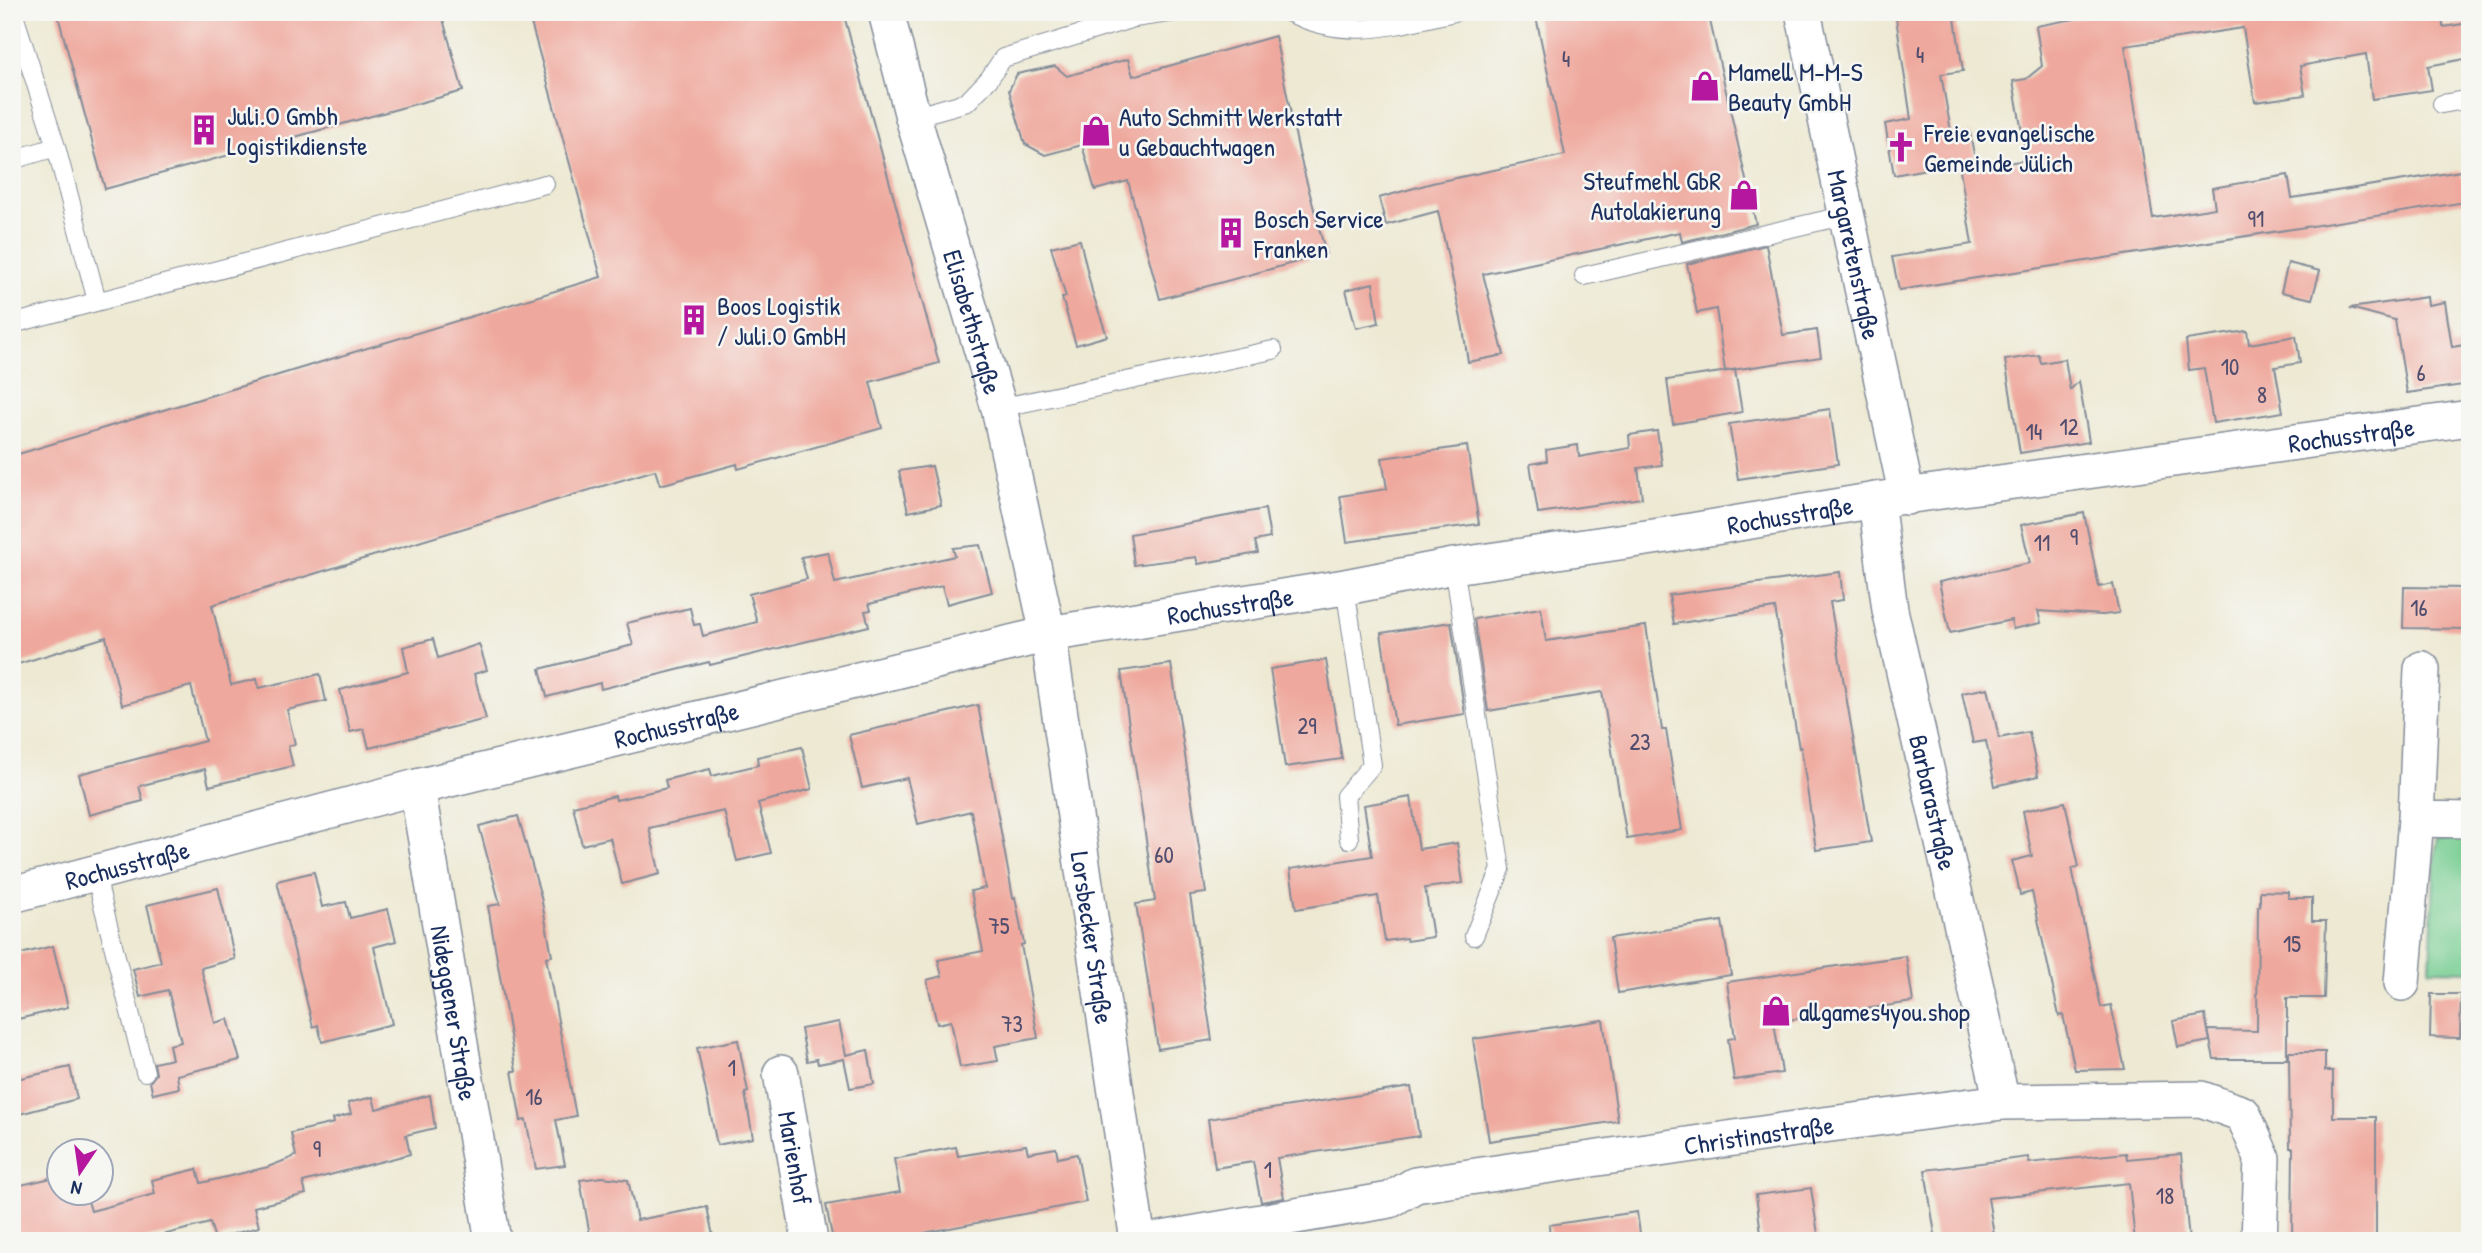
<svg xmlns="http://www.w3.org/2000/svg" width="2482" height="1253" viewBox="0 0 2482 1253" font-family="'Patrick Hand',sans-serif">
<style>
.green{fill:#78ce93;stroke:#4a7e78;stroke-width:2}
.building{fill:#efa89d}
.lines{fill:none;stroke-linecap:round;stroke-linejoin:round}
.lane-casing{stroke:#848c98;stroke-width:20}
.street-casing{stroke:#848c98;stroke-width:38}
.lane{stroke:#fff;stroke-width:18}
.street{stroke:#fff;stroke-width:35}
.labels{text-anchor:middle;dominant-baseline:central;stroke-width:5;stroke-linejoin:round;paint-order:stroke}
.number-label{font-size:23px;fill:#504d6e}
.poi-label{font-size:26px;fill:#1b2f5e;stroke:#f6f6f2;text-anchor:start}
.street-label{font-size:26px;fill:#1b2f5e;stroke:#f6f6f2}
</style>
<rect width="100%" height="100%" fill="#f6f6f2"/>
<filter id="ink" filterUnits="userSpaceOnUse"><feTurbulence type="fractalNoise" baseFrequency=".0143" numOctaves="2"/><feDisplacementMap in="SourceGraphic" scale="14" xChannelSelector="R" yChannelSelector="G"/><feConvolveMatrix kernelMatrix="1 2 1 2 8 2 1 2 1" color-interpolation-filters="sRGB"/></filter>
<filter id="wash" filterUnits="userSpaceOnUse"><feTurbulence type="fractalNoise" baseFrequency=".00686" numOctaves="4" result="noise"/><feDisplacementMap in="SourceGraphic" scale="28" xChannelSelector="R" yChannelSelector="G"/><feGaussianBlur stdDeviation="1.57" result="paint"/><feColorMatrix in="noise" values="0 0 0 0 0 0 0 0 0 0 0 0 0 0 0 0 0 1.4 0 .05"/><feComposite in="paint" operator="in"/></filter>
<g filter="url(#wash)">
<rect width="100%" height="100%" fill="#ede9d3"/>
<polygon class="green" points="2438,838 2470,840 2470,971 2430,970 2435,853"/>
<g id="blocks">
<g class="building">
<polygon points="57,12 441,12 463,91 105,189"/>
<polygon points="528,12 843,12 939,363 870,382 882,428 738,469 737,464 660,485 655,470 212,605 231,685 257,679 259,688 320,674 326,701 287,710 295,744 288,746 293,766 209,786 205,769 139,786 143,801 89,815 79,774 205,741 191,686 122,705 106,637 12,666 12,456 601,277"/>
<polygon points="1535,12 1708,12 1756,224 1682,242 1680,232 1483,274 1504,355 1468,362 1463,328 1438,211 1386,225 1379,198 1432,183 1565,155"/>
<polygon points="1906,12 1954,12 1963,71 1941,74 1952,137 1970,133 1975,160 1894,175 1885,124 1911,119 1896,18 1906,17"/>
<polygon points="2084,12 2442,12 2443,27 2470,23 2470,58 2428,66 2432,90 2372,99 2366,54 2300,66 2305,95 2255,102 2243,28 2125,46 2153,218 2215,208 2212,188 2288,175 2292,198 2461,171 2466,202 1899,290 1892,257 1972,244 1960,170 2027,160 2013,81 2026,79 2042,66 2036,26 2085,17"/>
<polygon points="1275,36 1299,153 1326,254 1160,299 1128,181 1095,190 1082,145 1045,155 1025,144 1009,90 1017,74 1055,66 1067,76 1128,59 1133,76"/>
<polygon points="1080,240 1092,291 1107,336 1076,345 1062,298 1066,297 1051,247"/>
<polygon points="1766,245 1783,335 1817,330 1821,357 1725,371 1716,309 1697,313 1687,264"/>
<polygon points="2288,263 2320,271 2312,299 2281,292"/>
<polygon points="1373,283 1379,323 1356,328 1346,290"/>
<polygon points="2427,297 2428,305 2445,302 2452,347 2470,344 2470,384 2407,393 2395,320 2350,308"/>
<polygon points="2247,331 2249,344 2296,336 2300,363 2275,367 2283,412 2213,423 2204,368 2189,370 2186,340"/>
<polygon points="2039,355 2041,363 2065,359 2070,390 2079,381 2089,442 2020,453 2005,360"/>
<polygon points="1735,370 1742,412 1673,424 1667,380"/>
<polygon points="1830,409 1838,464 1738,479 1729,424"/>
<polygon points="1657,431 1662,465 1638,468 1642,498 1538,513 1530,464 1547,461 1546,450 1578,445 1579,457 1630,448 1629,435"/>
<polygon points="1467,446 1479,524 1347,542 1340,496 1387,489 1382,458"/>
<polygon points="932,466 941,505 908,512 899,471"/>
<polygon points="1265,509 1270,538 1255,541 1258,553 1198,564 1196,557 1134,565 1130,534"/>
<polygon points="2084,513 2099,587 2113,584 2119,613 2103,615 2038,611 2041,623 2013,629 2011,620 1950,633 1939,582 2030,563 2021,525"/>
<polygon points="980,545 992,592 947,604 942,586 869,604 871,610 865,611 869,626 710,665 709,662 601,689 600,683 547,697 540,669 633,645 627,623 690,608 694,625 700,624 703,636 757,622 749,594 807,579 801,557 828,552 835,583 955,556 953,548"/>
<polygon points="1840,572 1843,600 1830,602 1871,842 1816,850 1801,747 1799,748 1775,608 1674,624 1669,595"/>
<polygon points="2404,587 2465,588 2465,629 2403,628"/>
<polygon points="1541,608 1546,641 1646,626 1662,730 1666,730 1682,830 1627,839 1602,692 1488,711 1474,619"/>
<polygon points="1451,622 1465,714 1395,725 1381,633"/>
<polygon points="433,639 438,658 479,644 487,670 474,674 486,719 369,748 364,729 350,732 340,690 408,672 403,647"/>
<polygon points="1326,660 1342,759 1285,767 1270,669"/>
<polygon points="1171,664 1206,893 1190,895 1212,1040 1158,1049 1136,904 1155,901 1121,671"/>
<polygon points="1988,688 1999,738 2029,732 2038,776 1995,786 1986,741 1973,743 1962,693"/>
<polygon points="978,705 1013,898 1015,897 1024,944 1021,945 1038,1038 995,1046 998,1061 960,1067 951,1021 937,1024 927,980 942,976 938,960 983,951 971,891 985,888 971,811 918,824 907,778 862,788 849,735"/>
<polygon points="802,747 812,789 758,803 771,853 737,861 724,811 649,828 660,874 622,884 610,838 582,845 573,806 615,796 616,800 667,788 665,780 710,769 712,776 758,765 757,757"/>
<polygon points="1411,797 1419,849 1457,843 1463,883 1425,888 1433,937 1407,941 1406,938 1385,941 1378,896 1296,909 1290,869 1372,856 1364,805"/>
<polygon points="2065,802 2079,867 2072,868 2101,1007 2111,1005 2125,1069 2075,1070 2063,1015 2059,1016 2032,892 2020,895 2017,879 2012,861 2032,856 2023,811"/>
<polygon points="518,816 541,897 552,956 546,957 576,1116 556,1120 565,1165 536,1169 526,1120 521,1121 512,1071 516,1071 488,906 500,904 479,826"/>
<polygon points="314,872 322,907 346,902 350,918 388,909 396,941 374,947 392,1024 322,1042 318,1025 313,1027 277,881"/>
<polygon points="218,888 235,959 201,968 215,1023 228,1019 240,1060 177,1075 179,1088 153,1094 150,1082 156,1074 154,1063 172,1059 169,1045 181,1042 168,990 140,997 133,969 161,962 147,905"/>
<polygon points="2260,891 2288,892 2288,898 2312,898 2312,921 2326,921 2324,998 2287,998 2287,1059 2214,1059 2208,1030 2257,1031 2258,906 2260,906"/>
<polygon points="1722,921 1731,975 1618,993 1610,938"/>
<polygon points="53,946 68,1007 18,1019 12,996 12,956"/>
<polygon points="1906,956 1913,1002 1774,1022 1782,1073 1734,1080 1728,1039 1735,1038 1727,982"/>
<polygon points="2431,994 2461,994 2460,1038 2430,1037"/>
<polygon points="2205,1015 2210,1041 2178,1047 2173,1021"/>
<polygon points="1603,1020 1618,1121 1489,1141 1473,1039"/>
<polygon points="839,1022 846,1055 868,1050 874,1084 850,1088 844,1059 818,1064 817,1059 807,1061 801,1029"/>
<polygon points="738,1040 748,1092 745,1093 753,1138 717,1145 697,1048"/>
<polygon points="2289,1052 2325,1052 2325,1071 2333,1071 2333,1117 2376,1117 2376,1241 2292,1241 2293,1148 2290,1148"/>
<polygon points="70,1067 77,1099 12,1116 12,1080"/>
<polygon points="1411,1087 1419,1136 1277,1158 1284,1198 1261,1202 1253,1162 1215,1168 1208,1119"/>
<polygon points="430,1095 435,1128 406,1135 410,1154 303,1182 306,1194 254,1207 259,1227 215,1239 210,1223 139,1241 12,1241 12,1187 60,1176 60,1194 86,1194 91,1211 155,1194 152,1180 197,1169 201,1183 268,1167 296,1156 291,1133 334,1123 333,1119 351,1114 348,1103 373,1097 376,1109"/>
<polygon points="1026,1145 1028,1153 1056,1148 1058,1158 1077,1154 1086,1202 882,1241 833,1241 826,1205 900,1192 894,1159 956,1147 958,1156"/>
<polygon points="2126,1153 2127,1159 2181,1154 2189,1241 2135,1241 2129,1183 1988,1198 1995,1241 1936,1241 1925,1170 2028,1157 2029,1163"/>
<polygon points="602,1177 628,1180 637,1220 707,1207 714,1241 591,1241 580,1180"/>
<polygon points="1811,1188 1819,1241 1762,1241 1756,1195"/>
<polygon points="1637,1212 1641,1241 1550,1241 1549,1225"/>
</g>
</g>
</g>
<g filter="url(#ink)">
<use href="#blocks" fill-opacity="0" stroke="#848c98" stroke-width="2"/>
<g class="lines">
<g class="lane-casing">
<g id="lane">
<polyline points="13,12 56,147 97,301"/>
<path d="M1288 12C1349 42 1393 25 1455 12"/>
<polyline points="2442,104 2470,99"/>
<polyline points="913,117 967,102 989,79 1003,58 1134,18 1175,12"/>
<polyline points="12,160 56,147"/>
<polyline points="1584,276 1847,215"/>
<polyline points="12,324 545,184"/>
<polyline points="999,408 1273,350"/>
<polyline points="1454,566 1501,869 1474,936"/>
<polyline points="1345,587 1372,765 1345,796 1349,839"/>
<polyline points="95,873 145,1072"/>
</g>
</g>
<g class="street-casing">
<g id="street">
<path id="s1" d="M886 12 913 117 999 408 1048 634 1138 1241"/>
<path id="s2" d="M1803 12 1907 497"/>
<path id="s3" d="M1876 500 1890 610 2002 1102"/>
<polyline points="2422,669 2416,819 2470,820"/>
<path id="s4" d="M417 787 493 1241"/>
<path id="s5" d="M12 895 417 787 1048 634 1345 587 1454 566 1667 535 1876 500 2470 418"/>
<polyline points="2402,983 2416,819"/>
<path id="s6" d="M781 1073 810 1241"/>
<path id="s7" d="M1150 1241 1390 1200 1415 1185 1823 1125 2002 1102 2201 1099 2243 1114 2262 1158 2259 1241"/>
</g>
</g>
<use href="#lane" class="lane"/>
<use href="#street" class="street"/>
</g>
</g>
<defs>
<g id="shop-bare" transform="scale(2.415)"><path d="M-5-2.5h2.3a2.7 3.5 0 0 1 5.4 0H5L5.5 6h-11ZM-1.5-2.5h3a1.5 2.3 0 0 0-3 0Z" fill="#b5179e" stroke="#f6f6f2" stroke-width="2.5" paint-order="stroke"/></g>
<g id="building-bare" transform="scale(2.415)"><path d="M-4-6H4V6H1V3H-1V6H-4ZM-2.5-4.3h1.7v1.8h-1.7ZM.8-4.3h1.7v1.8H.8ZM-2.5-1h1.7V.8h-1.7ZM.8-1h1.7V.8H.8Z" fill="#b5179e" stroke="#f6f6f2" stroke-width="2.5" paint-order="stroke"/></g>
<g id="church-bare" transform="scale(2.415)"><path d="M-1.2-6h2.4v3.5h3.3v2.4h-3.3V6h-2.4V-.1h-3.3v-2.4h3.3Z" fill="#b5179e" stroke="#f6f6f2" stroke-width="2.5" paint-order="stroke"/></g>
</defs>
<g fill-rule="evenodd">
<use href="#shop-bare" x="1705" y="86"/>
<use href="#building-bare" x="204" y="130"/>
<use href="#shop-bare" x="1096" y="131"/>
<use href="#church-bare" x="1901" y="147"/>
<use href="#shop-bare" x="1744" y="195"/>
<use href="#building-bare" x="1231" y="233"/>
<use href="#building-bare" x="694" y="320"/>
<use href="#shop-bare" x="1776" y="1011"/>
</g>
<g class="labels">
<g class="number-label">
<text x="1920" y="54">4</text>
<text x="1566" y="58">4</text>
<text x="2256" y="218">91</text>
<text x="2230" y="366">10</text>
<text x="2421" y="372">6</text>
<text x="2262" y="394">8</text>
<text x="2069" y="426">12</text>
<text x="2034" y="431">14</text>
<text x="2074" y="536">9</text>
<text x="2042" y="542">11</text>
<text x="2419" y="607">16</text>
<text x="1307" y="725">29</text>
<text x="1640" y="741">23</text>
<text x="1164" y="854">60</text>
<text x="999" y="925">75</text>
<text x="2292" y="943">15</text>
<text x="1012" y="1023">73</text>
<text x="732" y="1067">1</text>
<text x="534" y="1096">16</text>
<text x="317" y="1148">9</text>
<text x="1268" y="1169">1</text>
<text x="2165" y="1195">18</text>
</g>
<g class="poi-label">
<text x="1728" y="71">Mamell M-M-S<tspan x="1728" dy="30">Beauty GmbH</tspan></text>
<text x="227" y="115">Juli.O Gmbh<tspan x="227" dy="30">Logistikdienste</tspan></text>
<text x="1119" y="116">Auto Schmitt Werkstatt<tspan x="1119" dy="30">u Gebauchtwagen</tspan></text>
<text x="1924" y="132">Freie evangelische<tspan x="1924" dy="30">Gemeinde Jülich</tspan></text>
<text x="1721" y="180" text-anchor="end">Steufmehl GbR<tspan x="1721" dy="30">Autolakierung</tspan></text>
<text x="1254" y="218">Bosch Service<tspan x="1254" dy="30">Franken</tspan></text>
<text x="717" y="305">Boos Logistik<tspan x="717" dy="30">/ Juli.O GmbH</tspan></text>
<text x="1799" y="1011">allgames4you.shop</text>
</g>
<g class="street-label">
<text stroke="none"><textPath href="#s2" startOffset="248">Margaretenstraße</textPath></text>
<text stroke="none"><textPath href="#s1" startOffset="322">Elisabethstraße</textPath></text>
<text stroke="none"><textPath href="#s5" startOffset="2387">Rochusstraße</textPath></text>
<text stroke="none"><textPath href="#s5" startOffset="1820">Rochusstraße</textPath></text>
<text stroke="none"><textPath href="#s5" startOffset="1253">Rochusstraße</textPath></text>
<text stroke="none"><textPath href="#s5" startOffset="686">Rochusstraße</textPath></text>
<text stroke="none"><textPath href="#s3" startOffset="308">Barbarastraße</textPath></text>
<text stroke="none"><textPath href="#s5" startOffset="119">Rochusstraße</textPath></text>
<text stroke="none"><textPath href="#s1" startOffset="950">Lorsbecker Straße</textPath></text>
<text stroke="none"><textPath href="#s4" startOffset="229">Nideggener Straße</textPath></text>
<text stroke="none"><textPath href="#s7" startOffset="620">Christinastraße</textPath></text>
<text stroke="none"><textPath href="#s6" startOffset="86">Marienhof</textPath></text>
</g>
</g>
<rect width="2482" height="1253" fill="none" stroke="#f6f6f2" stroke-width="42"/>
<g transform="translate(80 1172) rotate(193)"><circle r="33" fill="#f6f6f2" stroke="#9ea6b7" stroke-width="2"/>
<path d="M0-5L12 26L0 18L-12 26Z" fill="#b5179e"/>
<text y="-10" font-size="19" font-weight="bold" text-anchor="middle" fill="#1b2f5e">N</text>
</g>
</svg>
